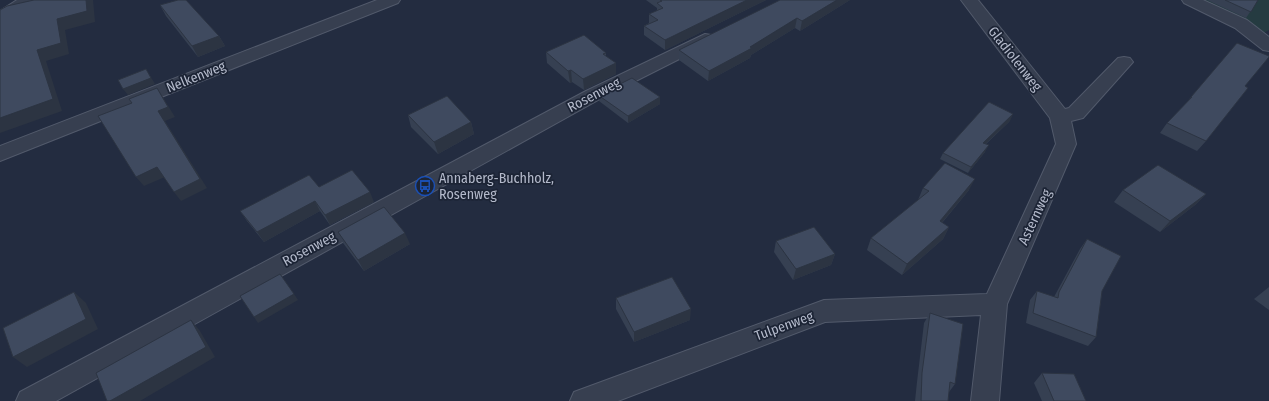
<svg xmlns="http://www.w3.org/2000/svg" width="1269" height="401" viewBox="0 0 1269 401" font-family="'Fira Sans Condensed',sans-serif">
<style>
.green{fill:#253b41}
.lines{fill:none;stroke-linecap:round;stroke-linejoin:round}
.minor-casing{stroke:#525a6b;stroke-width:2}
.minor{fill:#373f50;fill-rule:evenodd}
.wall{fill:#364052}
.shaded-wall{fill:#2c3442}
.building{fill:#3f4a5f;stroke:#2c3442}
.labels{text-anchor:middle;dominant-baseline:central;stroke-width:3.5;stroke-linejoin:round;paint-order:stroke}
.street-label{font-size:14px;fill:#b4bacb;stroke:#1c2435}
.poi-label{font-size:14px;fill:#b4bacb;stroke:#1c2435;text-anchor:start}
</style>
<rect width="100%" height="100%" fill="#232c40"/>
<polygon class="green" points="1195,0 1269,0 1269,30 1262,34"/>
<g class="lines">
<g class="minor-casing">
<g id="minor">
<polygon points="17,0 36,0 34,3 6,22 0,23 0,11"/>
<polygon points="377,0 400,0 398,3 0,161 0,146"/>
<polygon points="961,0 978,0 1065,109 1069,108 1118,58 1124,57 1130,58 1133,62 1083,118 1071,121 1076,144 1007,304 999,401 971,401 981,315 825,322 618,401 570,401 574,392 824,300 987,294 1056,144 1050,118"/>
<polygon points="1182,0 1203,0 1247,20 1269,37 1269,51 1263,50 1235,28 1184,3"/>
<polygon points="705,34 711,35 714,39 711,43 600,99 56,401 16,401 20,392 586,91"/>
</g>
</g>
<use href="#minor" class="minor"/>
</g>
<g class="wall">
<polygon points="646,0 766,0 665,50 644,35 644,26 649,23 649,14 657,11 657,8"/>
<polygon points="850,0 800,31 795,28 751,55 750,58 708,81 679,60 679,50"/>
<polygon points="1207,0 1258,0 1246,18"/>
<polygon points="160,5 219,36 225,46 198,57 166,16"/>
<polygon points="546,52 606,53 606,56 616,74 584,90 572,82 570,83 547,63"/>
<polygon points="1245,87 1206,141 1197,151 1160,133 1167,123 1183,107 1191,97"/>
<polygon points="598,95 660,97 660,104 628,123 599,101"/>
<polygon points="408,115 471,122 474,134 438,154 411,127"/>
<polygon points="1010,121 986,144 985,152 968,173 940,159 943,153"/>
<polygon points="319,187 374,202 330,225 320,211 264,242 247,221 240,211"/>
<polygon points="923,188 969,190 942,223 949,227 943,239 902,275 867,250 871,238 919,200 918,200"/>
<polygon points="1123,190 1206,194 1195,205 1160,232 1114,202"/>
<polygon points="338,232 410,244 364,271 343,243"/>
<polygon points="1087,239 1102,291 1096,337 1088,346 1026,323 1030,300 1037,291 1054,297 1080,249"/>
<polygon points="776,241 835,254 831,265 793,280 774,252"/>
<polygon points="1269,287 1269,310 1254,299"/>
<polygon points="616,298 690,320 634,342 616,309"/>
<polygon points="930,313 955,384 949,392 948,401 915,401 917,382 924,323"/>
<polygon points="1042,373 1086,401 1042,401 1034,383"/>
</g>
<g class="shaded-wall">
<polygon points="86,0 93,0 95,22 65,30 69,54 46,61 62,111 0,133 0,118 37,50 57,19"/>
<polygon points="747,0 766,0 665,50 665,40"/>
<polygon points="837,0 850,0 800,31 802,21"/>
<polygon points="797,18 795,28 751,55 750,58 708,81 709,71"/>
<polygon points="219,36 225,46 198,57 192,46"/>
<polygon points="616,63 616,74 584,90 583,79"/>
<polygon points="146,69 155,84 128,95 123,89"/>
<polygon points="571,70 572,82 570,83 568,71"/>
<polygon points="157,88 175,117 165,121 207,188 181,201 174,192 158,111"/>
<polygon points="660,97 660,104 628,123 628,116"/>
<polygon points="1013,114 1010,121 980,149 983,143"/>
<polygon points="471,122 474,134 438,154 434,142"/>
<polygon points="989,145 985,152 968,173 971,167"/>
<polygon points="157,167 165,177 144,186 136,177"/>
<polygon points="975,179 969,190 934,232 940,221"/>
<polygon points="370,192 374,202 330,225 325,215"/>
<polygon points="1206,194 1195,205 1160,232 1170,221"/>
<polygon points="315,201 320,211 264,242 257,232"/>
<polygon points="949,227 943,239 902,275 907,264"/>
<polygon points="405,233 410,244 364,271 358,260"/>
<polygon points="835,254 831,265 793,280 796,269"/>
<polygon points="74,292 86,303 98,329 27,367 13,357"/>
<polygon points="294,294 298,300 258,323 254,317"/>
<polygon points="691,309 690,320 634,342 634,332"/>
<polygon points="191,320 200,331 215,357 140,401 110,401"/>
</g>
<g class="building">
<polygon points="34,0 86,0 87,11 57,19 61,43 37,50 53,99 0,118 0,10 7,6"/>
<polygon points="178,0 186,0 219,36 192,46 160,5"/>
<polygon points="660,0 747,0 665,40 644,26 658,20 649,14 663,8 657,3 662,1"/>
<polygon points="780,0 837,0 802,21 797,18 750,47 752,48 709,71 679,50"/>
<polygon points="1225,0 1258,0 1251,12"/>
<polygon points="584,35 606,53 603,54 616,63 583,79 571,70 568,71 546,52"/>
<polygon points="1237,43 1269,56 1269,57 1245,86 1248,88 1206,141 1167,123 1192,97 1191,97"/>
<polygon points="146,69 151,78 123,89 118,80"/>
<polygon points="632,78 660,97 628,116 598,95"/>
<polygon points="157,88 168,107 158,111 200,179 174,192 157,167 136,177 98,116 132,103 129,99"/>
<polygon points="447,96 471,122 434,142 408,115"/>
<polygon points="989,102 1013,114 983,143 989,145 971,167 943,153"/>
<polygon points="945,163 975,179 940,221 949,227 907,264 871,238 929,191 923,188"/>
<polygon points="1158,165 1206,194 1170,221 1123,190"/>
<polygon points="352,170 370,192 325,215 315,201 257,232 240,211 309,175 319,187"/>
<polygon points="384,207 405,233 358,260 338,232"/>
<polygon points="814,227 835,254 796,269 776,241"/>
<polygon points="1087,239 1121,256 1102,291 1096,337 1033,313 1037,291 1058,298 1059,292"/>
<polygon points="280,274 294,294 254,317 240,296"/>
<polygon points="672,277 691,309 634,332 616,298"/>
<polygon points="74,292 86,319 13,357 3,328"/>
<polygon points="930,313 963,324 955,384 950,382 948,401 921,401 922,373"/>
<polygon points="191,320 206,347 110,401 107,401 96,373"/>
<polygon points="1042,373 1074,374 1086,401 1054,401"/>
</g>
<defs>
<g id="bus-ring" transform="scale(1)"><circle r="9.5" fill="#1c2435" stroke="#1a4fb4" stroke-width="1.5"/><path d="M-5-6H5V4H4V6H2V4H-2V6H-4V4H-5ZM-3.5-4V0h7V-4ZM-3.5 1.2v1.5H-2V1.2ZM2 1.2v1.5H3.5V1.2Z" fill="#1a4fb4"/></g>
</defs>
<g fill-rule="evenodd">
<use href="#bus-ring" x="425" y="186"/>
</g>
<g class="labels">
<g class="street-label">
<text transform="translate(1015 59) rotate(52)">Gladiolenweg</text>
<text transform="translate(196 77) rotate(-22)">Nelkenweg</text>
<text transform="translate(594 95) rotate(-28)">Rosenweg</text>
<text transform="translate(1035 217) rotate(-65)">Asternweg</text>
<text transform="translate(309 249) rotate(-28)">Rosenweg</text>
<text transform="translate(784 326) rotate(-20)">Tulpenweg</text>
</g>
<g class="poi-label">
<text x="439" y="178">Annaberg-Buchholz,<tspan x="439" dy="16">Rosenweg</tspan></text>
</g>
</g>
</svg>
